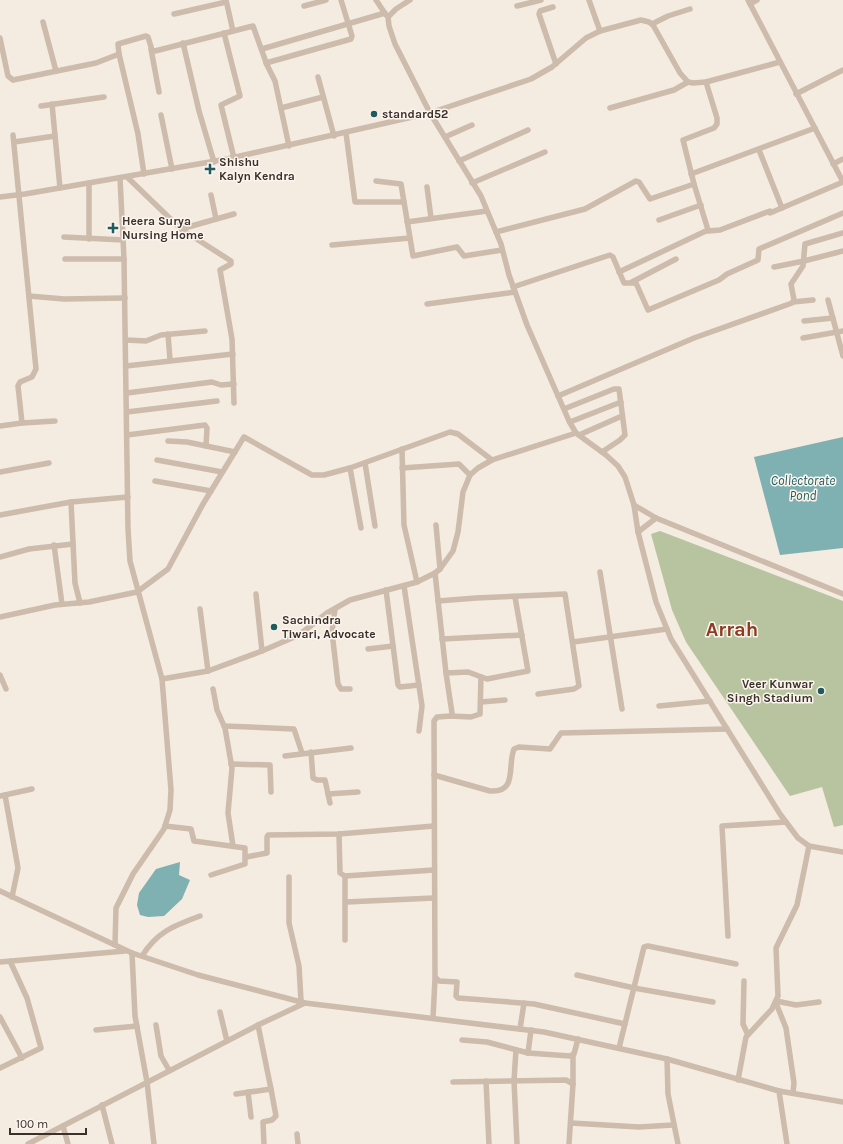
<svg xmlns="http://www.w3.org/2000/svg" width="843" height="1144" viewBox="0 0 843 1144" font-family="Karla,sans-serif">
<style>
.green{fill:#b8c4a0}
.water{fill:#7fb0b2}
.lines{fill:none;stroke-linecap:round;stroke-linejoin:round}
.minor{stroke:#cdbbac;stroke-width:5.5}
.poi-dot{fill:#1f5a5e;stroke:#fbf5ee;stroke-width:1.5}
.labels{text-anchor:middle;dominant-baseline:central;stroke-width:3;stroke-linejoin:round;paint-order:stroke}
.poi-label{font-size:12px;font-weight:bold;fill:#3b302b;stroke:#fbf5ee;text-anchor:start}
.water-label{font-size:13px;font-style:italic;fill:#1f5a5e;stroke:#fbf5ee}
.town-label{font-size:20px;font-weight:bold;fill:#8c3b22;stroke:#fbf5ee}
</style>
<rect width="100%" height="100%" fill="#f4ebe1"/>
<polygon class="green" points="660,531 843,601 843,825 834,827 822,787 790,796 686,642 672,610 651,534"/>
<g class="water">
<polygon points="843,437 843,548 780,555 754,457"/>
<polygon points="180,862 179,875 190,880 182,899 164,916 148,917 140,915 137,905 139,893 156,869"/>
</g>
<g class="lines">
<g class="minor">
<polyline points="226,0 233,31"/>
<polyline points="376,0 386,15"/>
<polyline points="410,0 396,9 388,17 389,26 395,44 430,113 481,196 501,244 509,275 527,325 569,421 576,433 606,455 618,466 625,477 634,505 638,532 656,602 671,639 780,814 798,838 809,846 843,852"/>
<polyline points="589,0 600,31"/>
<polyline points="748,0 843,182"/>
<polyline points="750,4 757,0"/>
<polyline points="304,6 326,0"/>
<polyline points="517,6 541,0"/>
<polyline points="553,7 540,11 539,14 556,64"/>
<polyline points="174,14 226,2"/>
<polyline points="43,22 56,71"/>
<polyline points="652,24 668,16 690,9"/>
<polyline points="224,33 240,96 221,105 234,158"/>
<polyline points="0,38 8,76 13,80 96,63 119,54 118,44 146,36 148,37 152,50 155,51 253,26 267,65 275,81 289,146"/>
<polyline points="183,43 199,111 214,162"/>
<polyline points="151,49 159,92"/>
<polyline points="262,49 385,13"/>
<polyline points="119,54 138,134 144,174"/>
<polyline points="266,63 351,39 352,36 341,0"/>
<polyline points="318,77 334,136"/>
<polyline points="796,94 843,70"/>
<polyline points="52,104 60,188"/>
<polyline points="41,106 104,97"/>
<polyline points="281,108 323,97"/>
<polyline points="610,108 674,90 688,82"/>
<polyline points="161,115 172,169"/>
<polyline points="346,133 355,202 404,202"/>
<polyline points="445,137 472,125"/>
<polyline points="14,142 55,136"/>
<polyline points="759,150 782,208"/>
<polyline points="459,161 528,130"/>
<polyline points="833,164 843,159"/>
<polyline points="691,174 815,128"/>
<polyline points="127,177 181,229 231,261 231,264 220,270 232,339 234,403"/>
<polyline points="376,181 401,184 413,256 457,247 464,256 502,250"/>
<polyline points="472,183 545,152"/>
<polyline points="427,187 431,218"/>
<polyline points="211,195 216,219"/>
<polyline points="0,197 25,194 227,159 430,113 531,79 552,67 586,38 600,31 641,20 649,22 653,25 680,73 688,82 693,83 706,82 780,62"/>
<polyline points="770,213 843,182"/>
<polyline points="659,220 701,205"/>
<polyline points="407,222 487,211"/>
<polyline points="181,229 234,214"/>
<polyline points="708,231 720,230 770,211"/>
<polyline points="496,232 585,209 636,181 639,182 650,199 694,184"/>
<polyline points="64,237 123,240"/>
<polyline points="89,239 89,183"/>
<polyline points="332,245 410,238"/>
<polyline points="65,259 124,259"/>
<polyline points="774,267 804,261 843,251"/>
<polyline points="619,272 708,230 694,184 683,140 714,128 717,124 717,118 706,82"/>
<polyline points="632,282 676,259"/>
<polyline points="513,287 610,255 613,257 624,283 636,283 648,310 719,280 727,274 758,260 759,249 843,213"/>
<polyline points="29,296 64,299 125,298"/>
<polyline points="828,300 843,356"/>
<polyline points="793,302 813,300"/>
<polyline points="427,304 515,292"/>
<polyline points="804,321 833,318"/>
<polyline points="168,334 170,360"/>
<polyline points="803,338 843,331"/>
<polyline points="126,340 146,341 161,335 205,331"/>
<polyline points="126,366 233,354"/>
<polyline points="127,393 212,382 221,385 234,384"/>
<polyline points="558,396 694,338 792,303 794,300 791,284 803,266 805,244 843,233"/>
<polyline points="564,409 614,389 619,389 625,435 620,440 602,452"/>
<polyline points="127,412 217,401"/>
<polyline points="570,422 621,402"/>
<polyline points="22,423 55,421"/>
<polyline points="0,426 22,423 18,386 20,382 32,377 36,369 13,135"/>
<polyline points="127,435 205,425 207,428 206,446"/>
<polyline points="579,435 622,416"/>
<polyline points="168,441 187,442 235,452"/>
<polyline points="402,449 404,525 417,582"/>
<polyline points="157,460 222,472"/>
<polyline points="365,463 375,526"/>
<polyline points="350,468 361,528"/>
<polyline points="402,468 459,464 470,475"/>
<polyline points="0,472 49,463"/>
<polyline points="155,481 211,491"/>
<polyline points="71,502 75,583 80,603"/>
<polyline points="634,505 656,518 843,594"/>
<polyline points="0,515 71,502 128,497"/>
<polyline points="436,525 440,569"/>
<polyline points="638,532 656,518"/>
<polyline points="54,545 62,604"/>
<polyline points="0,557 29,549 73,544"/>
<polyline points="600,572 622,709"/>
<polyline points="435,573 446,673 452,713 451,716 437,717 434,721 435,977 439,981 457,982 456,996 458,998 534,1004 625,1024"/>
<polyline points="404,586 422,706 419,731"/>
<polyline points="386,590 398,685 400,687 419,685"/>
<polyline points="256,594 262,651"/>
<polyline points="438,601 476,598 565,594 579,686 574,689 538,694"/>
<polyline points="200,609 208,671"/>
<polyline points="335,609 332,632 338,684 341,689 350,689"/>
<polyline points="0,617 55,605 89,602 137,592 168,569 203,504 244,437 312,475 324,475 350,468 450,432 458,434 492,460"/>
<polyline points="442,639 522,635"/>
<polyline points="573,642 667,629"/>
<polyline points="368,649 393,646"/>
<polyline points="446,673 468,672 487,679 528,671 515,597"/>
<polyline points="0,675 6,689"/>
<polyline points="162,679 208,671 262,651 299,635 327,613 350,600 417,582 435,573 440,569 453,551 458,532 463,492 470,475 478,468 492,460 576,433"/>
<polyline points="213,689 217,710 225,728 232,768 228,813 233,846"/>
<polyline points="481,702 505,700"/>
<polyline points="659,706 710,701"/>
<polyline points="480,714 481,677"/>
<polyline points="451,716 471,717 477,715"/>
<polyline points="224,726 294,729 302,753"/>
<polyline points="311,752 313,778 317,780 325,780 330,803"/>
<polyline points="285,756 351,748"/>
<polyline points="231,764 270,765 271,792"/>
<path d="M434 775 490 791C518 793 507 766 514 749L519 747 550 749 561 733 727 729"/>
<polyline points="328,794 358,792"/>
<polyline points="5,795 18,868 12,897"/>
<polyline points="0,796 32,789"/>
<polyline points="165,826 191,829 194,841 245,848 245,864 211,875"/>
<polyline points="339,834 340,873 345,876 345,940"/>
<polyline points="246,857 267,853 267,837 268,835 339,834 434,826"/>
<polyline points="345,876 434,870"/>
<polyline points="289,877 289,923 299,966 301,1001"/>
<polyline points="0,891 132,953 198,975 305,1003 544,1032 667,1059 779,1091 787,1144"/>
<polyline points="346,902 434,898"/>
<polyline points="728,936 722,826 786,822"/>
<polyline points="115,945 116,908 133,874 164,829 170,810 171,790 162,679 130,561 128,529 124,259 120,178"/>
<polyline points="132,953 135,1016 147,1082 154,1144"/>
<path d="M142 956C157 932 173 926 200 916"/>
<polyline points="0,962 125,951"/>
<polyline points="577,975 634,988 713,1002"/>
<polyline points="744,981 743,1024 748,1035"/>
<polyline points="776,1001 796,1005 819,1002"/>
<polyline points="776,1003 786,1028 794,1083 793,1093"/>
<polyline points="220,1012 227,1041"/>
<polyline points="0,1017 22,1058"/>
<polyline points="433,1018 435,979"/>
<polyline points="156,1025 161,1056 169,1070"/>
<polyline points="258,1025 271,1089"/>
<polyline points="520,1029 524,1003"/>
<polyline points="96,1030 137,1026"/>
<polyline points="462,1040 487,1042 528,1053 570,1056 574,1054 578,1039"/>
<polyline points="619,1048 644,947 648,946 736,964"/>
<polyline points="516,1050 514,1081 517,1144"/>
<polyline points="528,1053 531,1030"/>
<polyline points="667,1059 668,1094 678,1144"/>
<polyline points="0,1068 41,1048 27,998 10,961"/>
<polyline points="738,1080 746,1037 772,1009 778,996 776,948 797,905 809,846"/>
<polyline points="486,1081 489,1144"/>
<polyline points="453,1082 566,1080 573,1084 569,1144"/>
<polyline points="573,1084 573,1055"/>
<polyline points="779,1091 843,1102"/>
<polyline points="248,1092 251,1117"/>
<polyline points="236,1094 271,1089 276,1116 272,1120 263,1122 264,1144"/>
<polyline points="102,1105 112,1144"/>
<polyline points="571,1123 639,1127 673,1125"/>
<polyline points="63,1126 68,1144"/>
<polyline points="297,1134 298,1144"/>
<polyline points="28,1144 258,1025 305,1003"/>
</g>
</g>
<g class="poi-dot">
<circle cx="374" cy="114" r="4"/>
<path d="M208 163h4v4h4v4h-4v4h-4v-4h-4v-4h4z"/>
<path d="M111 222h4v4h4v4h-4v4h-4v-4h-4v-4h4z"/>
<circle cx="274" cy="627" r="4"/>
<circle cx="821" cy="691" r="4"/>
</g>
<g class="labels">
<g class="poi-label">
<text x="382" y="114">standard52</text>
<text x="219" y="162">Shishu<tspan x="219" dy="14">Kalyn Kendra</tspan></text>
<text x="122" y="221">Heera Surya<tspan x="122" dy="14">Nursing Home</tspan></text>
<text x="282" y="620">Sachindra<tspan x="282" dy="14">Tiwari, Advocate</tspan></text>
<text x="813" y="684" text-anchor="end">Veer Kunwar<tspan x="813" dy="14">Singh Stadium</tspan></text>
</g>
<g class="water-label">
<text x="803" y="480">Collectorate<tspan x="803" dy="15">Pond</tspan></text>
</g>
<g class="town-label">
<text x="732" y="629">Arrah</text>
</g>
</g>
<path d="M10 1128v6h76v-6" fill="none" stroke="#3b302b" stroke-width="2"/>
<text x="16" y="1128" font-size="12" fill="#3b302b" stroke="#fbf5ee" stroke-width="3" paint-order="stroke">100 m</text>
</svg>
